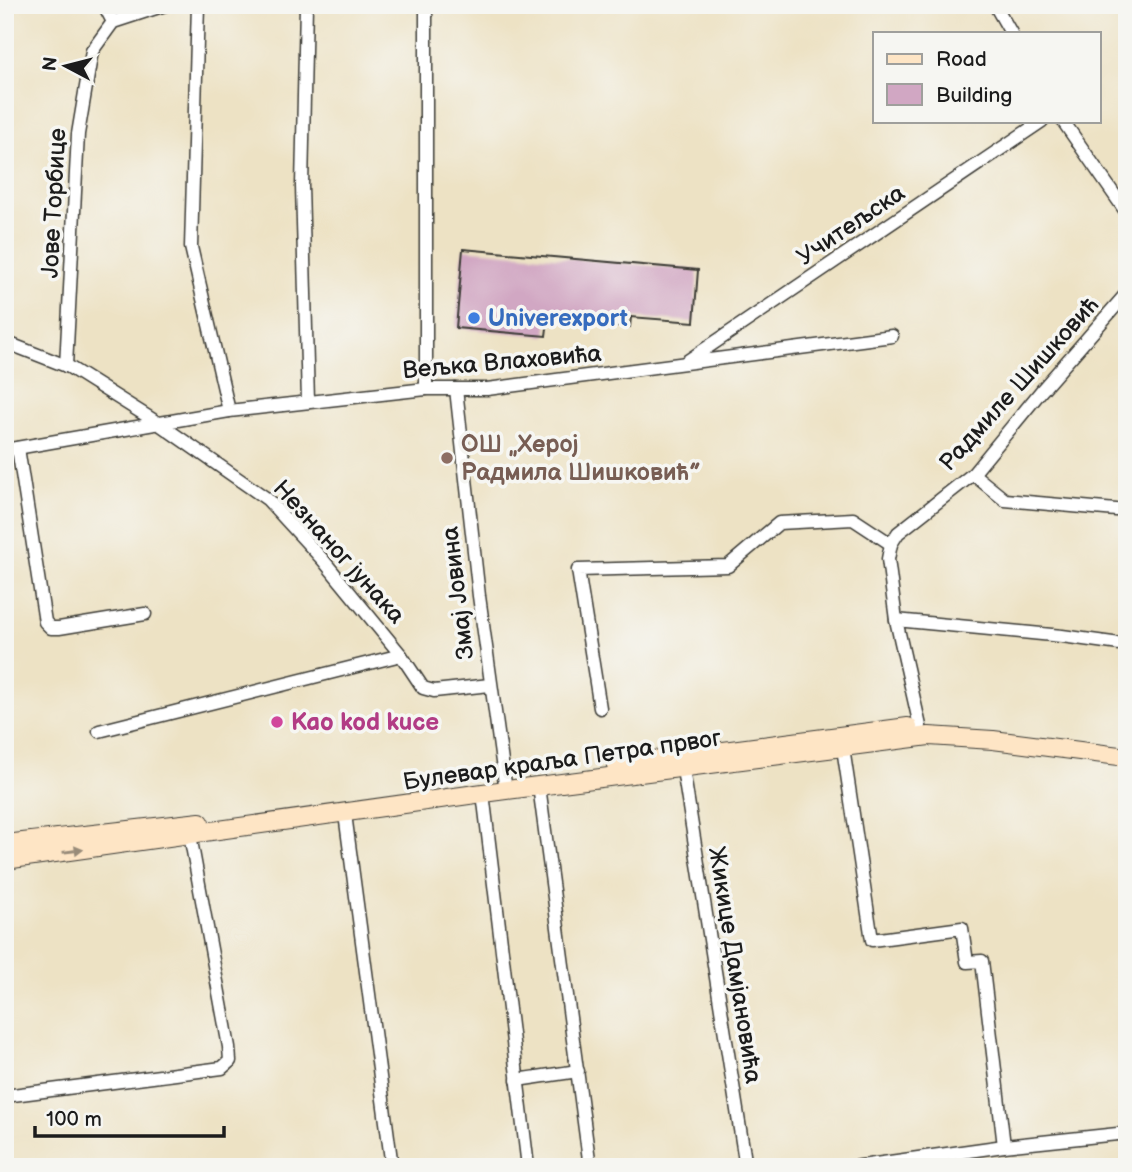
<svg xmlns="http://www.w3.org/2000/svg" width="1132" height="1172" viewBox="0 0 1132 1172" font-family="'Balsamiq Sans',sans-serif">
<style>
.building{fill:#d1a7c3}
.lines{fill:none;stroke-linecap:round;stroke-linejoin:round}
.street-casing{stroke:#3b3a35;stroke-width:15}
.secondary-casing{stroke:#3b3a35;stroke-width:20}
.street{stroke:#fff;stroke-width:12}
.secondary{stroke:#fee5c5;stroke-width:18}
.oneway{fill:#988b79}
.shop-dot{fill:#3f7fe0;stroke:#f6f6f2;stroke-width:2.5}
.education-dot{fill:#8d6e63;stroke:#f6f6f2;stroke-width:2.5}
.hotel-dot{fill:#d1479c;stroke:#f6f6f2;stroke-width:2.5}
.labels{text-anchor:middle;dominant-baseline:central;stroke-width:7;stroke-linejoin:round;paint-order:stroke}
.street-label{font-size:24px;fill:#1c1c1c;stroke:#f6f6f2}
.shop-label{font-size:24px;font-weight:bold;fill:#366cbe;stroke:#f6f6f2;text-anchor:start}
.education-label{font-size:24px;font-weight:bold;fill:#785e54;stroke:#f6f6f2;text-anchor:start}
.hotel-label{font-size:24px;font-weight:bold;fill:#b23c85;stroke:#f6f6f2;text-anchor:start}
</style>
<rect width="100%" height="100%" fill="#f6f6f2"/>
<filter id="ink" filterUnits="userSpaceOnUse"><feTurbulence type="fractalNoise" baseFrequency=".0143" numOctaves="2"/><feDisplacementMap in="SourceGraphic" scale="14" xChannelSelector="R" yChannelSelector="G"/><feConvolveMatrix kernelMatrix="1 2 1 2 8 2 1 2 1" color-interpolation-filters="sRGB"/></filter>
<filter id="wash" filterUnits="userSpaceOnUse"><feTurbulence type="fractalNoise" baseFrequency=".00686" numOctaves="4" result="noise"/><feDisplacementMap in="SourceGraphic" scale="28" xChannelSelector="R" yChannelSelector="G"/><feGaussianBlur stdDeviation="1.57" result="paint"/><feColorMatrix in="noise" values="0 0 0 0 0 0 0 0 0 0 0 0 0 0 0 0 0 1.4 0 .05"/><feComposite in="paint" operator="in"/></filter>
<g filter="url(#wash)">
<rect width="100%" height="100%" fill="#ede2c4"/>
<g id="blocks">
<polygon class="building" points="463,249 698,270 694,322 631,317 630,327 548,320 546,336 456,328"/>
</g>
</g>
<g filter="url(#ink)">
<use href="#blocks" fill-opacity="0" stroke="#3b3a35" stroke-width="2"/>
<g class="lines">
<g class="street-casing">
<g id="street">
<polyline points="104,5 113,22"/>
<polyline points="198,5 191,247 229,411"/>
<polyline points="306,5 302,186 308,401"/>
<polyline points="995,5 1011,33"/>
<polyline points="1063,121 1127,213"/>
<polyline points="5,342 69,367 158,423 267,499 323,560 401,655 423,688 434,691 490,685"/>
<polyline points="686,362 1042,121"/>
<polyline points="66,366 78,134 92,51 113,22 165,5"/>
<polyline points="426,389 426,5"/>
<polyline points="456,389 479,596 506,791"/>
<polyline points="18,448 45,622 51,628 59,628 145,614"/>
<polyline points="5,450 229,411 426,389 487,389 892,336"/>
<polyline points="973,474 1005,500 1127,511"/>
<polyline points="896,620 1062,636 1127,645"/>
<polyline points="600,708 578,570 728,566 779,523 853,519 891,544"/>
<polyline points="920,726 896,620 888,559 891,544 898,533 973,474 1042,390 1127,293"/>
<polyline points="99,731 401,655"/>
<polyline points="843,748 872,940 962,928 967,962 982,961 1004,1146"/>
<polyline points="683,769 746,1167"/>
<polyline points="539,786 590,1167"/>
<polyline points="483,793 528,1167"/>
<polyline points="345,814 392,1167"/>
<polyline points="517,1080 578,1071"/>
<polyline points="5,1096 222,1068 230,1061 229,1047 190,835"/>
<polyline points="854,1167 1004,1146 1127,1133"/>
</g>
</g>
<g class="secondary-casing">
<g id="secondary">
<polyline points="616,765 908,727"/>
<polyline points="5,844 200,822"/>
<polyline points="5,860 483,793 929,736 993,740 1127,757"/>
</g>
</g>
<use href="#street" class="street"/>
<use href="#secondary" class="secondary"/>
</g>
<defs><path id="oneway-solid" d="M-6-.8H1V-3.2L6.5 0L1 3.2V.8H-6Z" transform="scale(1.75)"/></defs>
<use class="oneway" href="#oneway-solid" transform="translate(73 851) rotate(-8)"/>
</g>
<circle class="shop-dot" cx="474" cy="318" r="7"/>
<circle class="education-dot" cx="447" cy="458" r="7"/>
<circle class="hotel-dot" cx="277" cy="722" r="7"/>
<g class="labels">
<g class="street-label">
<text transform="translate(54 203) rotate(-87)">Јове Торбице</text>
<text transform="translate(851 225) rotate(-34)">Учитељска</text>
<text transform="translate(502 362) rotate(-5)">Вељка Влаховића</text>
<text transform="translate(1019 384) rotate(-48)">Радмиле Шишковић</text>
<text transform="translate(339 552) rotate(48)">Незнаног јунака</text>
<text transform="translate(458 593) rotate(-97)">Змај Јовина</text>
<text transform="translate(562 760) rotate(-8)">Булевар краља Петра првог</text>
<text transform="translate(735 965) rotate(81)">Жикице Дамјановића</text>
</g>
<g class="shop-label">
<text x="488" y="318">Univerexport</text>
</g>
<g class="education-label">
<text x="461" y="444">ОШ „Херој<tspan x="461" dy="28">Радмила Шишковић”</tspan></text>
</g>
<g class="hotel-label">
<text x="291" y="722">Kao kod kuce</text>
</g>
</g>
<rect width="1132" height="1172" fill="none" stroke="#f6f6f2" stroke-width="28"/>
<rect x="873" y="32" width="228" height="91" fill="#f6f6f2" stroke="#9f9f9c" stroke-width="2"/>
<rect x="887" y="54" width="35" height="10" fill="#fee5c5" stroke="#9f9f9c" stroke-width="2"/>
<text x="936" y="66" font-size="21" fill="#1c1c1c">Road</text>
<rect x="887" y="84" width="35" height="21" fill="#d1a7c3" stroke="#9f9f9c" stroke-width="2"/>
<text x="936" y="102" font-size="21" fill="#1c1c1c">Building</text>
<g transform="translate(66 66) rotate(277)" stroke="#f6f6f2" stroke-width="5" paint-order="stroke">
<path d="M0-5L12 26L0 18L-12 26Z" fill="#1c1c1c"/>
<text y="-10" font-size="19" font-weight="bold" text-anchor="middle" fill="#1c1c1c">N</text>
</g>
<path d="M35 1126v10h189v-10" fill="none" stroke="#1c1c1c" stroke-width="3.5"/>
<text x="46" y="1126" font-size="21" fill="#1c1c1c" stroke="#f6f6f2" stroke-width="5" paint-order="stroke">100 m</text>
</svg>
